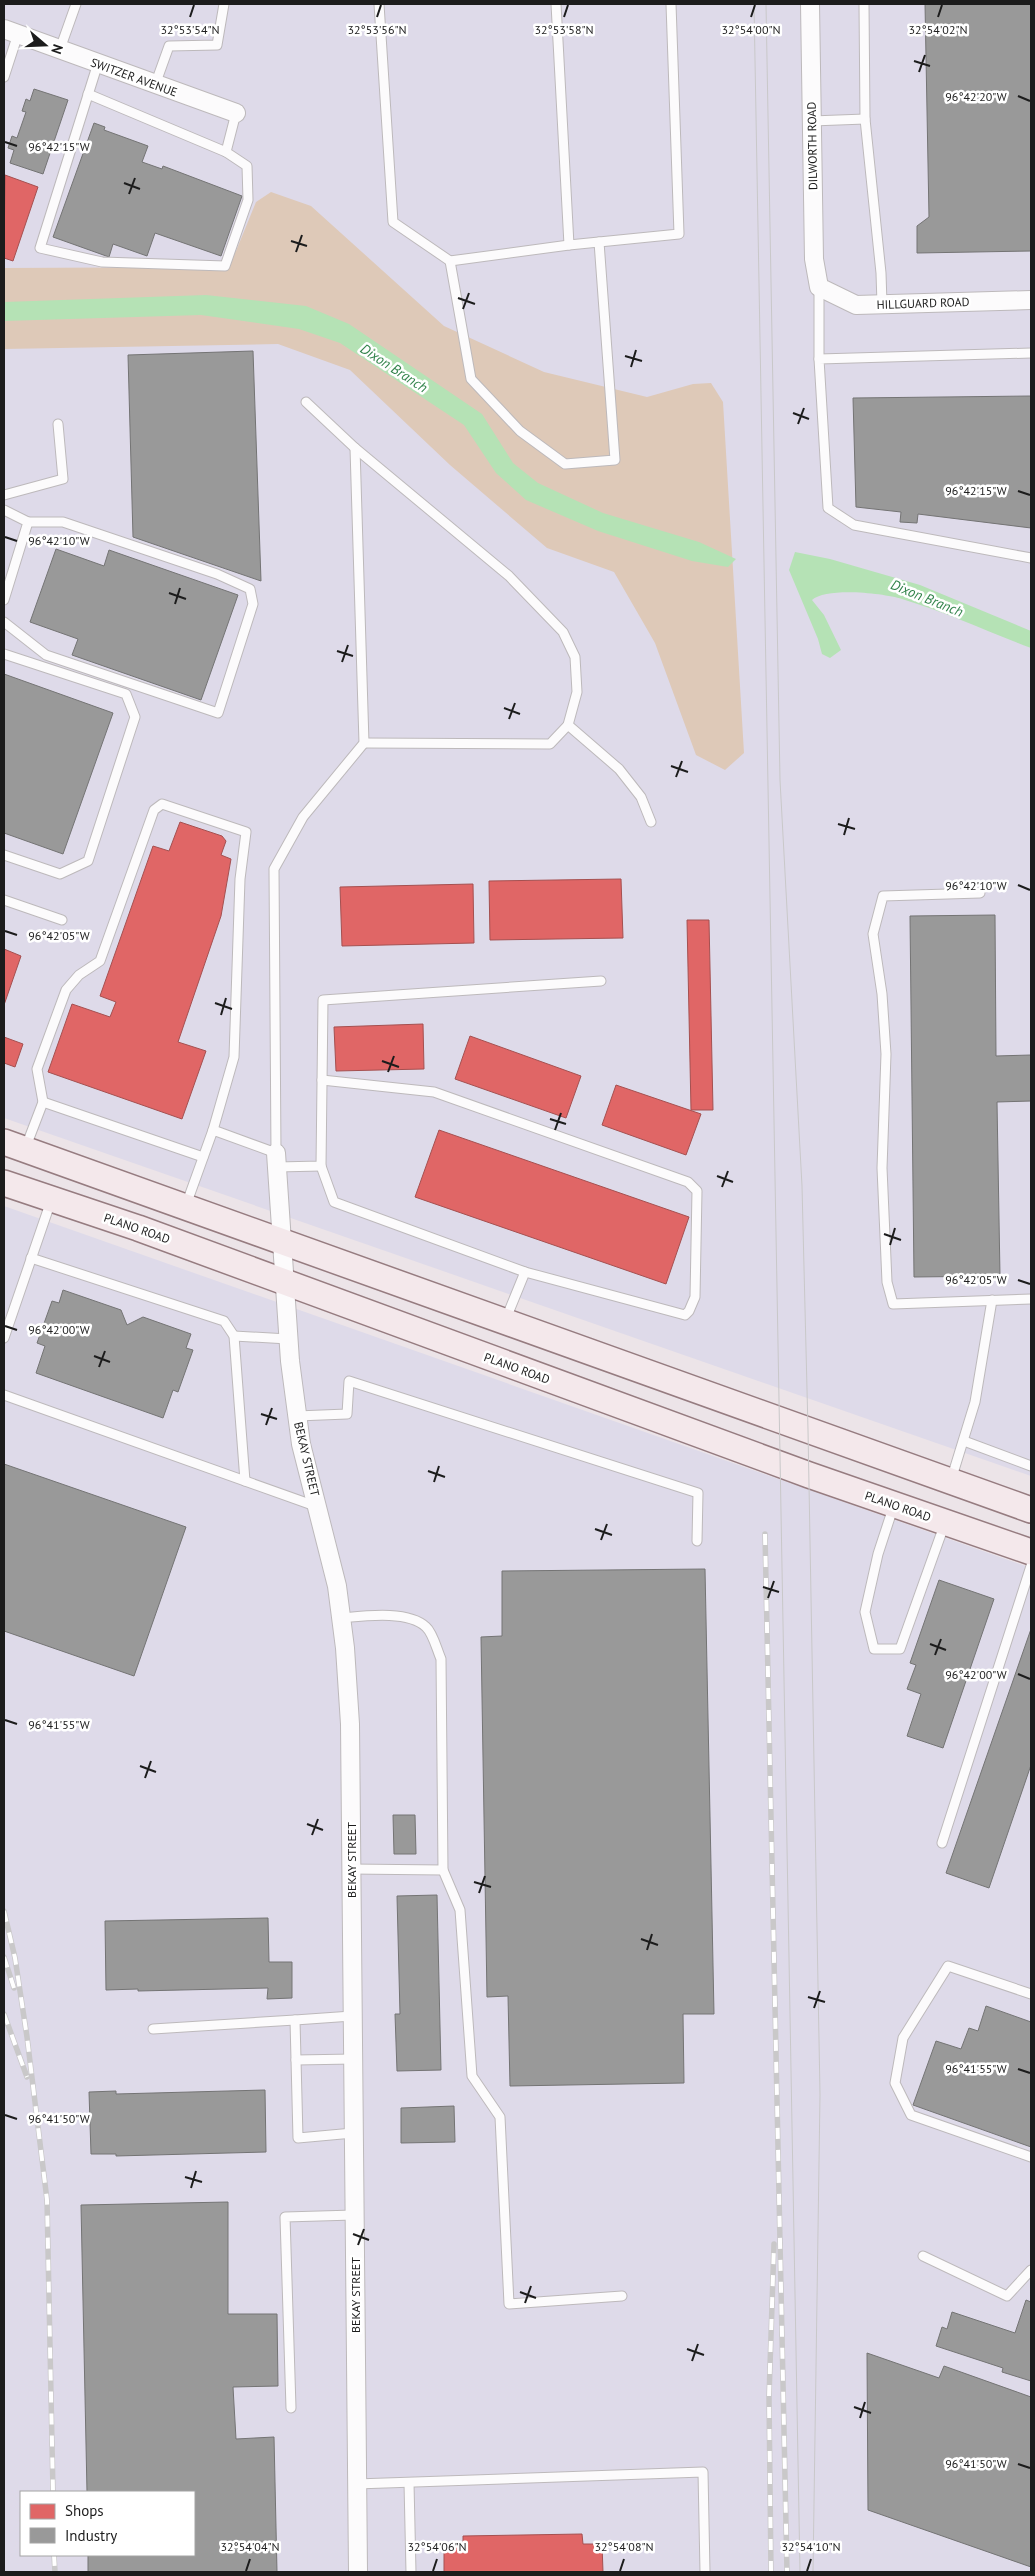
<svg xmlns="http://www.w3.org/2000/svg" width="1035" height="2576" viewBox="0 0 1035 2576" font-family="'PT Sans',sans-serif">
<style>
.industrial{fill:#dedae9;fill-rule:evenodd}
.forest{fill:#dec9b8}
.water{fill:#b5e2b5}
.shops{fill:#e06666;stroke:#a55050}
.industry{fill:#999;stroke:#747474}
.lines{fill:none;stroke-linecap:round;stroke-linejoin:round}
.lane-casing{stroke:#bdb9bb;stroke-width:11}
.street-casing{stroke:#bdb9bb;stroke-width:20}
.secondary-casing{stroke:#967c80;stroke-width:28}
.lane{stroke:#fcfbfc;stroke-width:9}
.street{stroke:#fcfbfc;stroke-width:18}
.secondary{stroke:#f4e8eb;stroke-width:25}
.tram{stroke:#c9c8c9;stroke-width:1}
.rail-casing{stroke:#c9c8c9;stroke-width:5.5}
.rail{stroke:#fff;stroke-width:4;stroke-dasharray:11;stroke-linecap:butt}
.ticks{fill:none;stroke:#1c1c1c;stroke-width:2}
.labels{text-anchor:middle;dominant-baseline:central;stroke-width:5;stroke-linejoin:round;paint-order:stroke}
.street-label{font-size:12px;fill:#1c1c1c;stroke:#fff}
.water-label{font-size:14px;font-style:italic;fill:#32834b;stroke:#fff}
.ticks-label{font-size:12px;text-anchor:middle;fill:#1c1c1c;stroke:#fff;stroke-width:5;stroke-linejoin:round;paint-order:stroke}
</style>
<rect width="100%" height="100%" fill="#ece4e8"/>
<g class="industrial">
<polygon points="4,4 1031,4 1031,1476 4,1118"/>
<path d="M4 1206 1031 1568V2572H4ZM21 2492H194V2555H21Z"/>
</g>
<polygon class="forest" points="271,192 311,206 444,326 544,372 647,397 693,384 711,383 723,402 744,753 725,770 696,755 655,643 614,572 547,548 450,465 350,370 278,344 4,349 4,268 217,267 236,251 256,202"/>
<g class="water">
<polygon points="206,295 306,306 349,324 482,414 513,463 538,483 603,513 699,542 736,559 728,567 692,561 598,531 526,500 496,473 464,425 340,343 299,329 201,315 4,321 4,302"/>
<path d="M795 552 830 559 920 585 1031 631V648C988 632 946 612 902 599 883 593 826 587 812 600L824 615 841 650 830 658 822 654 818 639 789 570Z"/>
</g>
<g class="shops">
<polygon points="5,175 38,187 13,261 4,258"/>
<polygon points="180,822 222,836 226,841 221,855 231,859 221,916 178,1042 206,1051 182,1119 48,1072 72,1004 110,1017 116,1002 100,996 153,846 169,851"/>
<polygon points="621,879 623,938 490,940 489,881"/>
<polygon points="473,884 474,943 342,946 340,887"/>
<polygon points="687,920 709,920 713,1110 691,1110"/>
<polygon points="4,949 21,956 4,1005"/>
<polygon points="423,1024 424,1069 336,1071 334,1027"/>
<polygon points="470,1036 581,1076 566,1118 455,1079"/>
<polygon points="4,1037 23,1044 15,1067 4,1063"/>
<polygon points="616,1085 701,1114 686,1155 602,1125"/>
<polygon points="439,1130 689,1217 666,1284 415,1197"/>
<polygon points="582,2534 583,2544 602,2544 603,2572 444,2572 444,2544 463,2544 463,2536"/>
</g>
<g class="industry">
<polygon points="925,4 1031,4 1031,251 917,253 917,226 929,217"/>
<polygon points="34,89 68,100 43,174 10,163 14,150 8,148 12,136 17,138 26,112 22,111 26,99 30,101"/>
<polygon points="94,123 105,127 104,130 148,146 142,162 162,169 163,166 242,196 221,256 155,233 147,256 113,244 109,257 53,237"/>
<polygon points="253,351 261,581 133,537 128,355"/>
<polygon points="1031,396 1031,528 918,514 917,523 900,522 901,512 856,507 853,398"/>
<polygon points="56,549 104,566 109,550 238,595 201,700 72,655 78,639 30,622"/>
<polygon points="4,674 113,713 63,854 4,833"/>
<polygon points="995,915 996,1056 1031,1055 1031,1101 997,1102 1000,1276 914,1277 910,916"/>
<polygon points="63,1290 121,1310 127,1325 143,1317 191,1334 186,1348 193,1350 178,1392 173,1390 163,1418 36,1373 45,1346 37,1343 52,1301 59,1303"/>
<polygon points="4,1464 186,1527 134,1676 4,1631"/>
<polygon points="705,1569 714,2014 683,2014 684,2083 510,2086 508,1996 487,1997 481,1637 502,1636 502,1571"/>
<polygon points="939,1580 994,1599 943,1748 907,1736 921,1694 907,1689 916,1665 910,1663"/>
<polygon points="1031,1629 1031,1765 989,1888 946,1873"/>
<polygon points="393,1815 415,1815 416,1854 394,1854"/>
<polygon points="437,1895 441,2070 397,2071 395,2014 400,2014 397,1896"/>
<polygon points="268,1918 269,1962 292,1962 292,1998 267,1999 268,1988 138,1991 138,1989 106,1990 105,1921"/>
<polygon points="986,2006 1031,2022 1031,2147 913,2105 936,2041 961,2049 969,2028 978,2031"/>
<polygon points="265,2090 266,2152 116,2156 116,2154 91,2154 89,2092 116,2091 116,2094"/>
<polygon points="454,2106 455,2142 401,2143 401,2108"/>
<polygon points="228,2202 228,2314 277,2314 278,2386 233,2387 236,2439 274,2437 277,2572 88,2572 88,2555 194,2555 194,2492 87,2492 81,2205"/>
<polygon points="1026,2300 1031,2302 1031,2381 1002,2372 1003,2368 936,2346 942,2327 947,2329 952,2312 1015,2333"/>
<polygon points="867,2353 939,2378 944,2366 1031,2397 1031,2567 868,2510"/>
</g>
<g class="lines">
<g class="lane-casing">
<g id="lane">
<polyline points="379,4 393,222 450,261 569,245 679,234 671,4"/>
<polyline points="556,4 569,245"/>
<polyline points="864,4 865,119 881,273 882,304"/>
<polyline points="60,49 76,4"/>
<polyline points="98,63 40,248 102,262 225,266 248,200 247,166 226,152 236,113"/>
<polyline points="4,77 18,34"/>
<polyline points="155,85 169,46 217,45 224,4"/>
<polyline points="88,94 226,152"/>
<polyline points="812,121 865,119"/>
<polyline points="450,261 471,379 520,431 565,464 615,460 599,242"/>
<polyline points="819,287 819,359"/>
<polyline points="1031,353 819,359 828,508 854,525 1031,558"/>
<polyline points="306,402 355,448 509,576 563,632 575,657 577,692 568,725 550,744 364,743"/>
<polyline points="4,495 63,479 58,424"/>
<polyline points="4,510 28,522 4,600"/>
<polyline points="4,622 46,655 218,713 253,604 250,589 217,574 63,522 28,522"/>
<polyline points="4,654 126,694 135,717 88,861 60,874 4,855"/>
<polyline points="568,725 619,769 641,797 651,822"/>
<polyline points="980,893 883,896 873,934 882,994 886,1054 882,1168 887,1282 893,1304 1031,1299"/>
<polyline points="4,900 62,920"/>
<polyline points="322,1080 434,1092 688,1182 697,1191 695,1297 689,1311 685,1315 525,1272"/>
<polyline points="43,1102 37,1069 66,990 79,975 100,961 154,810 162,804 246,832 240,879 234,1057 213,1130"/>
<polyline points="25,1149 43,1102 203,1157"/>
<polyline points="321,1166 334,1202 525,1272 505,1321"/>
<polyline points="277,1167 321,1166 323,1000 601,981"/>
<polyline points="186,1205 213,1130 276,1153 274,869 303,817 364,743 355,448"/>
<polyline points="31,1258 224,1321 234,1336 245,1481"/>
<polyline points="234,1336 288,1339"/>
<polyline points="4,1338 51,1201"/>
<polyline points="4,1395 318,1507"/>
<polyline points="297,1416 347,1414 349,1381 698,1493 697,1541"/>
<polyline points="964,1441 1031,1466"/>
<polyline points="951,1480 975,1402 992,1300"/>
<polyline points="894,1505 878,1554 865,1612 874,1649 900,1649 945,1523"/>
<path d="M341 1618C364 1616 408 1610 426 1627 433 1633 437 1650 441 1659L443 1870 460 1910 472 2076 500 2117 509 2304 622 2296"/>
<polyline points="942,1843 1031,1566"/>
<polyline points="351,1869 443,1870"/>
<polyline points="1031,1994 948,1966 903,2038 895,2083 911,2115 1031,2157"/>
<polyline points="352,2016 295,2020 298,2138 353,2133"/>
<polyline points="153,2029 295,2020"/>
<polyline points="296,2060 353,2059"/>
<polyline points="923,2256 1007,2296 1031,2270"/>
<polyline points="291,2408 285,2217 354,2215"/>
<polyline points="409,2483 411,2572"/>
<polyline points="356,2484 703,2472 705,2572"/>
</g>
</g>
<g class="street-casing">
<g id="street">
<polyline points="810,4 814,259 819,287 856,305 1031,300"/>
<polyline points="4,29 236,113"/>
<polyline points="276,1153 290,1361 301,1444 337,1586 345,1648 350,1724 358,2572"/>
</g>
</g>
<g class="secondary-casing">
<g id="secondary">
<polyline points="4,1142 1031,1510"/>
<polyline points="4,1183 138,1228 809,1475 1031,1552"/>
</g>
</g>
<use href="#lane" class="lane"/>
<use href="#street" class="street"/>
<use href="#secondary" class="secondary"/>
<g class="tram">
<polyline points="754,4 800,2572"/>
<polyline points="766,4 780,780 802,1186 808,1430 820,2095 813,2572"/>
</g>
<g class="rail-casing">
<g id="rail">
<polyline points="765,1534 787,2572"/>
<polyline points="4,1911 15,1958 27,2037 47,2200 53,2492"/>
<polyline points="4,1957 14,1988"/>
<polyline points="4,2014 27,2077"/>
<polyline points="54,2555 55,2572"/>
<polyline points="771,2572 769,2397 774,2244"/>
</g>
</g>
<use href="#rail" class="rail"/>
</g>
<path class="ticks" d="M190 17 194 5M377 17 381 5M564 17 568 5M751 17 755 5M938 17 942 5M914 61 930 66M919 72 925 55M1018 96 1030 101M5 142 17 146M124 183 140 189M129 194 135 178M291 241 307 246M296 252 302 235M458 298 475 304M463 309 469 293M625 356 642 361M631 367 636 350M793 413 809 419M798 424 804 408M1018 491 1030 495M5 537 17 541M169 593 186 599M175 604 180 588M337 651 353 656M342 662 348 645M504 708 520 714M509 719 515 703M671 766 688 772M676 777 682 761M838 824 855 829M844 835 849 818M1018 885 1030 890M5 931 17 935M215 1003 232 1009M221 1015 226 998M382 1061 399 1067M388 1072 394 1056M550 1119 566 1124M555 1130 561 1113M717 1176 733 1182M722 1187 728 1171M884 1234 901 1240M890 1245 895 1228M1018 1280 1030 1284M5 1326 17 1330M94 1356 110 1362M99 1367 105 1351M261 1414 277 1419M266 1425 272 1408M428 1471 445 1477M434 1482 439 1466M595 1529 612 1535M601 1540 607 1524M763 1587 779 1592M768 1598 774 1581M930 1644 946 1650M935 1655 941 1639M1018 1674 1030 1679M5 1720 17 1724M140 1766 156 1772M145 1778 151 1761M307 1824 323 1830M312 1835 318 1819M474 1882 491 1887M479 1893 485 1876M641 1939 658 1945M647 1950 652 1934M808 1997 825 2002M814 2008 820 1991M1018 2069 1030 2073M5 2115 17 2119M185 2177 202 2182M191 2188 196 2171M353 2234 369 2240M358 2245 364 2229M520 2292 536 2298M525 2303 531 2286M687 2349 704 2355M692 2361 698 2344M854 2407 871 2413M860 2418 865 2402M1018 2464 1030 2468M246 2571 250 2559M433 2571 437 2559M620 2571 624 2559M807 2571 811 2559"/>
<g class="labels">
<g class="street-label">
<text transform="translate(134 77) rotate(20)">SWITZER AVENUE</text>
<text transform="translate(812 146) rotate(-91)">DILWORTH ROAD</text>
<text transform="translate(923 303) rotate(-2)">HILLGUARD ROAD</text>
<text transform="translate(137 1228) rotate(19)">PLANO ROAD</text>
<text transform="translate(517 1368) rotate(20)">PLANO ROAD</text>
<text transform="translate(307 1459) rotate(77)">BEKAY STREET</text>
<text transform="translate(898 1506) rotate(19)">PLANO ROAD</text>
<text transform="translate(351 1860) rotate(-90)">BEKAY STREET</text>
<text transform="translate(355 2295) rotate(-90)">BEKAY STREET</text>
</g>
<g class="water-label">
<text transform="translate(394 368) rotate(33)">Dixon Branch</text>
<text transform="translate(927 598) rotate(22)">Dixon Branch</text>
</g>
</g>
<g class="ticks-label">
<text x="190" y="34">32°53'54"N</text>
<text x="377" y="34">32°53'56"N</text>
<text x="564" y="34">32°53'58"N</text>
<text x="751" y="34">32°54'00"N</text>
<text x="938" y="34">32°54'02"N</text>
<text x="976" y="101">96°42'20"W</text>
<text x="59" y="151">96°42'15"W</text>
<text x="976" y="495">96°42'15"W</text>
<text x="59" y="545">96°42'10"W</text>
<text x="976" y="890">96°42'10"W</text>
<text x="59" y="940">96°42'05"W</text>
<text x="976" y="1284">96°42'05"W</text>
<text x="59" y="1334">96°42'00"W</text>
<text x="976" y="1679">96°42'00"W</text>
<text x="59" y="1729">96°41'55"W</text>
<text x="976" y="2073">96°41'55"W</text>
<text x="59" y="2123">96°41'50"W</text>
<text x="976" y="2468">96°41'50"W</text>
<text x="250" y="2551">32°54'04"N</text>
<text x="437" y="2551">32°54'06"N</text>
<text x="624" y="2551">32°54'08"N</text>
<text x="811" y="2551">32°54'10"N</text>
</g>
<rect width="1035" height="2576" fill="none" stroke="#1c1c1c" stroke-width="10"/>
<rect x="20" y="2491" width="175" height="65" fill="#ffffff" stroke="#a4a4a4"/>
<rect x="30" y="2504" width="25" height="15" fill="#e06666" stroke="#a4a4a4"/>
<text x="65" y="2516" font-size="15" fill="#1c1c1c">Shops</text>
<rect x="30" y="2528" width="25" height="15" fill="#999999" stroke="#a4a4a4"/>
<text x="65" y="2541" font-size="15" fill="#1c1c1c">Industry</text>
<g transform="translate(45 45) rotate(109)" stroke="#ffffff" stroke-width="4" paint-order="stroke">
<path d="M0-4L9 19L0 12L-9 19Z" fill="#1c1c1c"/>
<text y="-8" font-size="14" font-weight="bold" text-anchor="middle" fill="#1c1c1c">N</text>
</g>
</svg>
